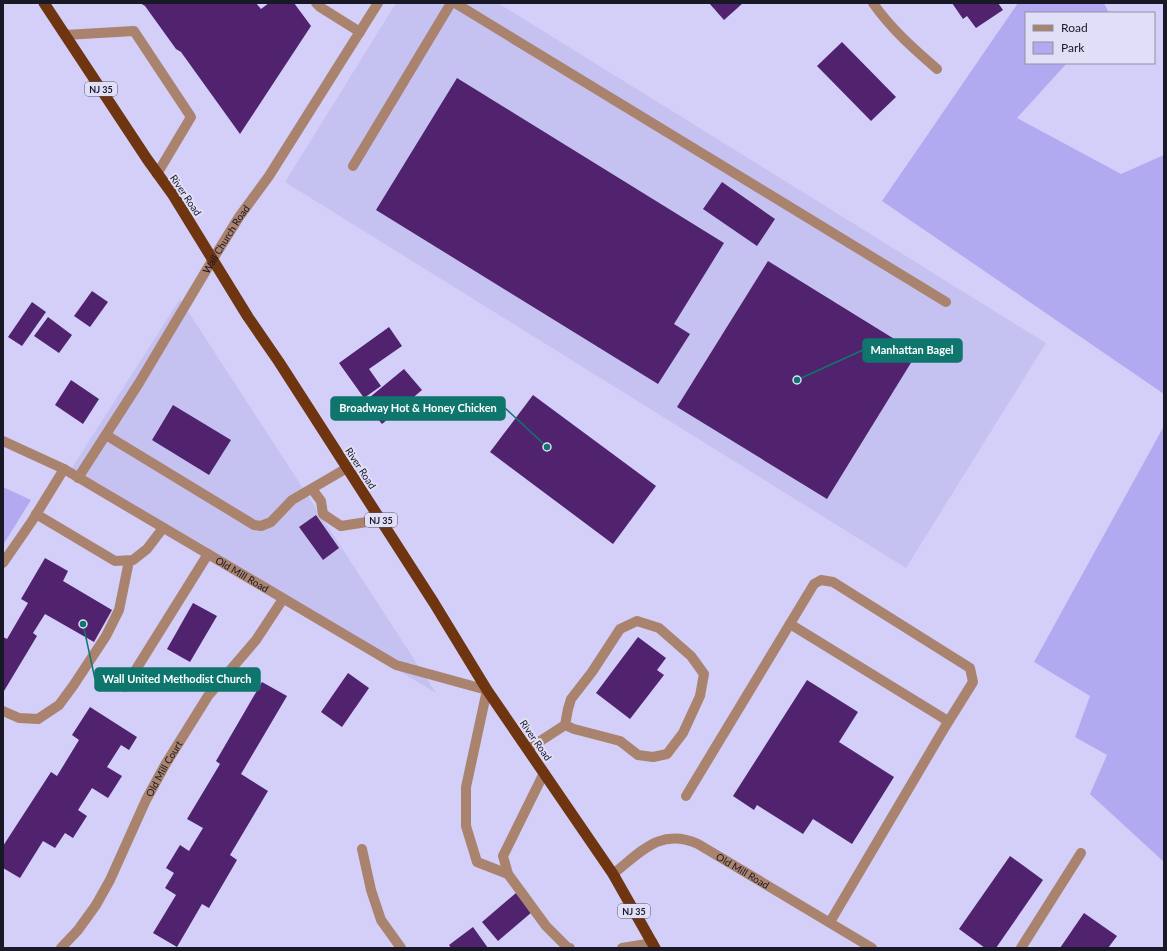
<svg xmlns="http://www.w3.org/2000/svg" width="1167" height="951" viewBox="0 0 1167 951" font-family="Lato,sans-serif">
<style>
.built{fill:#c5c2f1}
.green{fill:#b2aaf0}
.building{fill:#51236f}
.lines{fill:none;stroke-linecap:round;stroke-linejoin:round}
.service{stroke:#aa836e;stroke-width:10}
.minor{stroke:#aa836e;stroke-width:10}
.tertiary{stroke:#aa836e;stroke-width:10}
.trunk{stroke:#6e3510;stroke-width:11}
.labels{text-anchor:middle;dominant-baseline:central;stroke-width:4;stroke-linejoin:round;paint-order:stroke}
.shield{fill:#e1dff8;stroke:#555465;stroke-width:1}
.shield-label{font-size:9px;font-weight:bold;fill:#191826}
.street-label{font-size:10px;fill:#191826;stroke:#e1dff8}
.leader{fill:none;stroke:#0f766e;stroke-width:1.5}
.callout-dot{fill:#0f766e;stroke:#e1dff8;stroke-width:1.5}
.callout{fill:#0f766e;stroke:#0f766e;stroke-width:1.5}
.callout-label{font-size:11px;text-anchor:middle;font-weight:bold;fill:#fff}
</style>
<rect width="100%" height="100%" fill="#d3cff9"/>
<g class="built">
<polygon points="396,3 498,3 1046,343 906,568 285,182"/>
<polygon points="180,299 436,693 68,474"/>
</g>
<g class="green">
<polygon points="1018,3 1104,3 1109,13 1026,13 1026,63 1067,63 1017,118 1121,174 1164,155 1164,394 882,201"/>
<polygon points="1164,426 1164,862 1090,794 1107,755 1075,737 1090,696 1034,662"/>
<polygon points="3,487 31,500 3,545"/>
</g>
<g class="building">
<polygon points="140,3 256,3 261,9 269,3 294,3 311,26 240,134 181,52 176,49 145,6"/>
<polygon points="709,3 743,3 724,20"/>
<polygon points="952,3 998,3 1003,10 976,28 967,16 963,19"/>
<polygon points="842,42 896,97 871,121 817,66"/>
<polygon points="457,78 724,243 674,324 690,334 658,384 376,210"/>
<polygon points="722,182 775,219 757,246 703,209"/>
<polygon points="768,261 917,353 827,499 677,407"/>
<polygon points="92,291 108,302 90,327 74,316"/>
<polygon points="32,302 46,312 22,346 8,337"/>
<polygon points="48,317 72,335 59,353 34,336"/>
<polygon points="389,327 402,346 369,369 381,386 364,398 339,363"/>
<polygon points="404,369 422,390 382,424 364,402"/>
<polygon points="71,380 99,399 83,424 55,405"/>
<polygon points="533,395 656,486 613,544 490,452"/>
<polygon points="173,405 231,440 209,475 152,440"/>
<polygon points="316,515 339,548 323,560 299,527"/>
<polygon points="45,558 68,571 63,581 112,610 94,642 45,614 33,633 37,636 4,691 3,691 3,637 7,639 28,603 21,599"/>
<polygon points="193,603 217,616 190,662 167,649"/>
<polygon points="638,637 666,658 657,670 664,675 630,719 596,693"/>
<polygon points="348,673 369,688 342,727 321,712"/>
<polygon points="807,680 858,712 839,742 894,777 852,844 813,819 803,834 757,805 754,810 733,796"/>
<polygon points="262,682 287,696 241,774 268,791 230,855 237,860 209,908 202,904 177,947 153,933 176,895 165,888 174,873 166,868 180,845 189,851 203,828 187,819 220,764 216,761"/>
<polygon points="90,707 137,737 129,750 121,745 107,767 122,776 108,798 92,788 78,810 87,816 73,838 65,833 55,848 43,841 20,878 3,868 3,846 51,772 57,776 79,740 72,735"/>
<polygon points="1010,856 1043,880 996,948 985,948 959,929"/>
<polygon points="516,893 532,912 498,941 482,922"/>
<polygon points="1084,913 1117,936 1108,948 1060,948"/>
<polygon points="473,927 488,948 451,948 449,945"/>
</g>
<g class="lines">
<g class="service">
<polyline points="316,3 320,7 360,32"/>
<polyline points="455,3 946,302"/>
<polyline points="65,35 134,31 191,117 157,174"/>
<polyline points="353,166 451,3"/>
<polyline points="106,435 254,525 261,526 271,522 292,500 347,468"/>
<polyline points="312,489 321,501 323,514 341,526 380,520"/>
<polyline points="36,514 115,561 133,560 147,549 163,528"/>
<polyline points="3,563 32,521 64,469"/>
<polyline points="790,624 948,721"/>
<polyline points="125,687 208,554"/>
<polyline points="487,690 466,787 466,826 477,862 508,874"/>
<polyline points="3,711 19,718 38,719 59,705 73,686 106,636 119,610 129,561"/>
<polyline points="528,749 565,725 568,709 571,699 592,672 620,629 637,621 659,628 691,656 704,674 700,696 683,733 667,754 653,757 638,755 620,741 574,729 565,725"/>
<polyline points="544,773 503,856 508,874 546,926 568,948 570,948"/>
<polyline points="686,796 814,584 821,580 833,582 970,668 973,682 945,727 830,922"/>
<polyline points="362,849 371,890 381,920 401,948"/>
<polyline points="622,948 653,943"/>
<polyline points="1021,948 1081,853"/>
</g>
<g class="minor">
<path d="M873 3C891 29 914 49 937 69"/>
<path id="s1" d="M61 948 78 930 96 905 110 880 146 800 165 765 208 696 256 640 283 599"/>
</g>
<g class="tertiary">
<path id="s2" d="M3 441 64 469 396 665 487 690"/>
<path id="s3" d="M78 478 139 383 213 259 239 217 269 176 378 3"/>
<path id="s4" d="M613 874C641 852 660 827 698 844L872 948"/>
</g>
<polyline class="trunk" points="44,3 147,159 173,195 248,317 279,362 434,603 487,690 613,874 655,948"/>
</g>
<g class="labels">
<g class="shield">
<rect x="85" y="82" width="32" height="14" rx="3"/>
<rect x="365" y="513" width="32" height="14" rx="3"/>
<rect x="618" y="904" width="32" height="14" rx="3"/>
</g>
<g class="shield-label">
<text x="101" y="89">NJ 35</text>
<text x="381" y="520">NJ 35</text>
<text x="634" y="911">NJ 35</text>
</g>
<g class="street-label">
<text transform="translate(186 195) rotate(56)">River Road</text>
<text stroke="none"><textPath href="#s3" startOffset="281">Wall Church Road</textPath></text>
<text transform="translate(361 468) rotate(57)">River Road</text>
<text stroke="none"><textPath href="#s2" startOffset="274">Old Mill Road</textPath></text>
<text transform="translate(536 740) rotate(55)">River Road</text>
<text stroke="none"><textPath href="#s1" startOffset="208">Old Mill Court</textPath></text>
<text stroke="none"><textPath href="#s4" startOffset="149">Old Mill Road</textPath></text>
</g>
</g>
<path class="leader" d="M797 380L863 350M547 447L505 408M83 624L95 679"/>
<g class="callout-dot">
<circle cx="797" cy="380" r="4"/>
<circle cx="547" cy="447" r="4"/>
<circle cx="83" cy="624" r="4"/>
</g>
<g class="callout">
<rect x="863" y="339" width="99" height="23" rx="4"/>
<rect x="331" y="397" width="174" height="23" rx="4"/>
<rect x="95" y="668" width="165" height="23" rx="4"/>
</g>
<g class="callout-label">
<text x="912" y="354">Manhattan Bagel</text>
<text x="418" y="412">Broadway Hot &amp; Honey Chicken</text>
<text x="177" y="683">Wall United Methodist Church</text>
</g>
<rect width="1167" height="951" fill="none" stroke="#191826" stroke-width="8"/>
<rect x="1025" y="12" width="130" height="52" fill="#e1dff8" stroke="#918fa4"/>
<rect x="1033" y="25" width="20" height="6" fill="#aa836e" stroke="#918fa4"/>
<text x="1061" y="32" font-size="12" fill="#191826">Road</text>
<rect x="1033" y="42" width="20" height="12" fill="#b2aaf0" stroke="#918fa4"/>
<text x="1061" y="52" font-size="12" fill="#191826">Park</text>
</svg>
